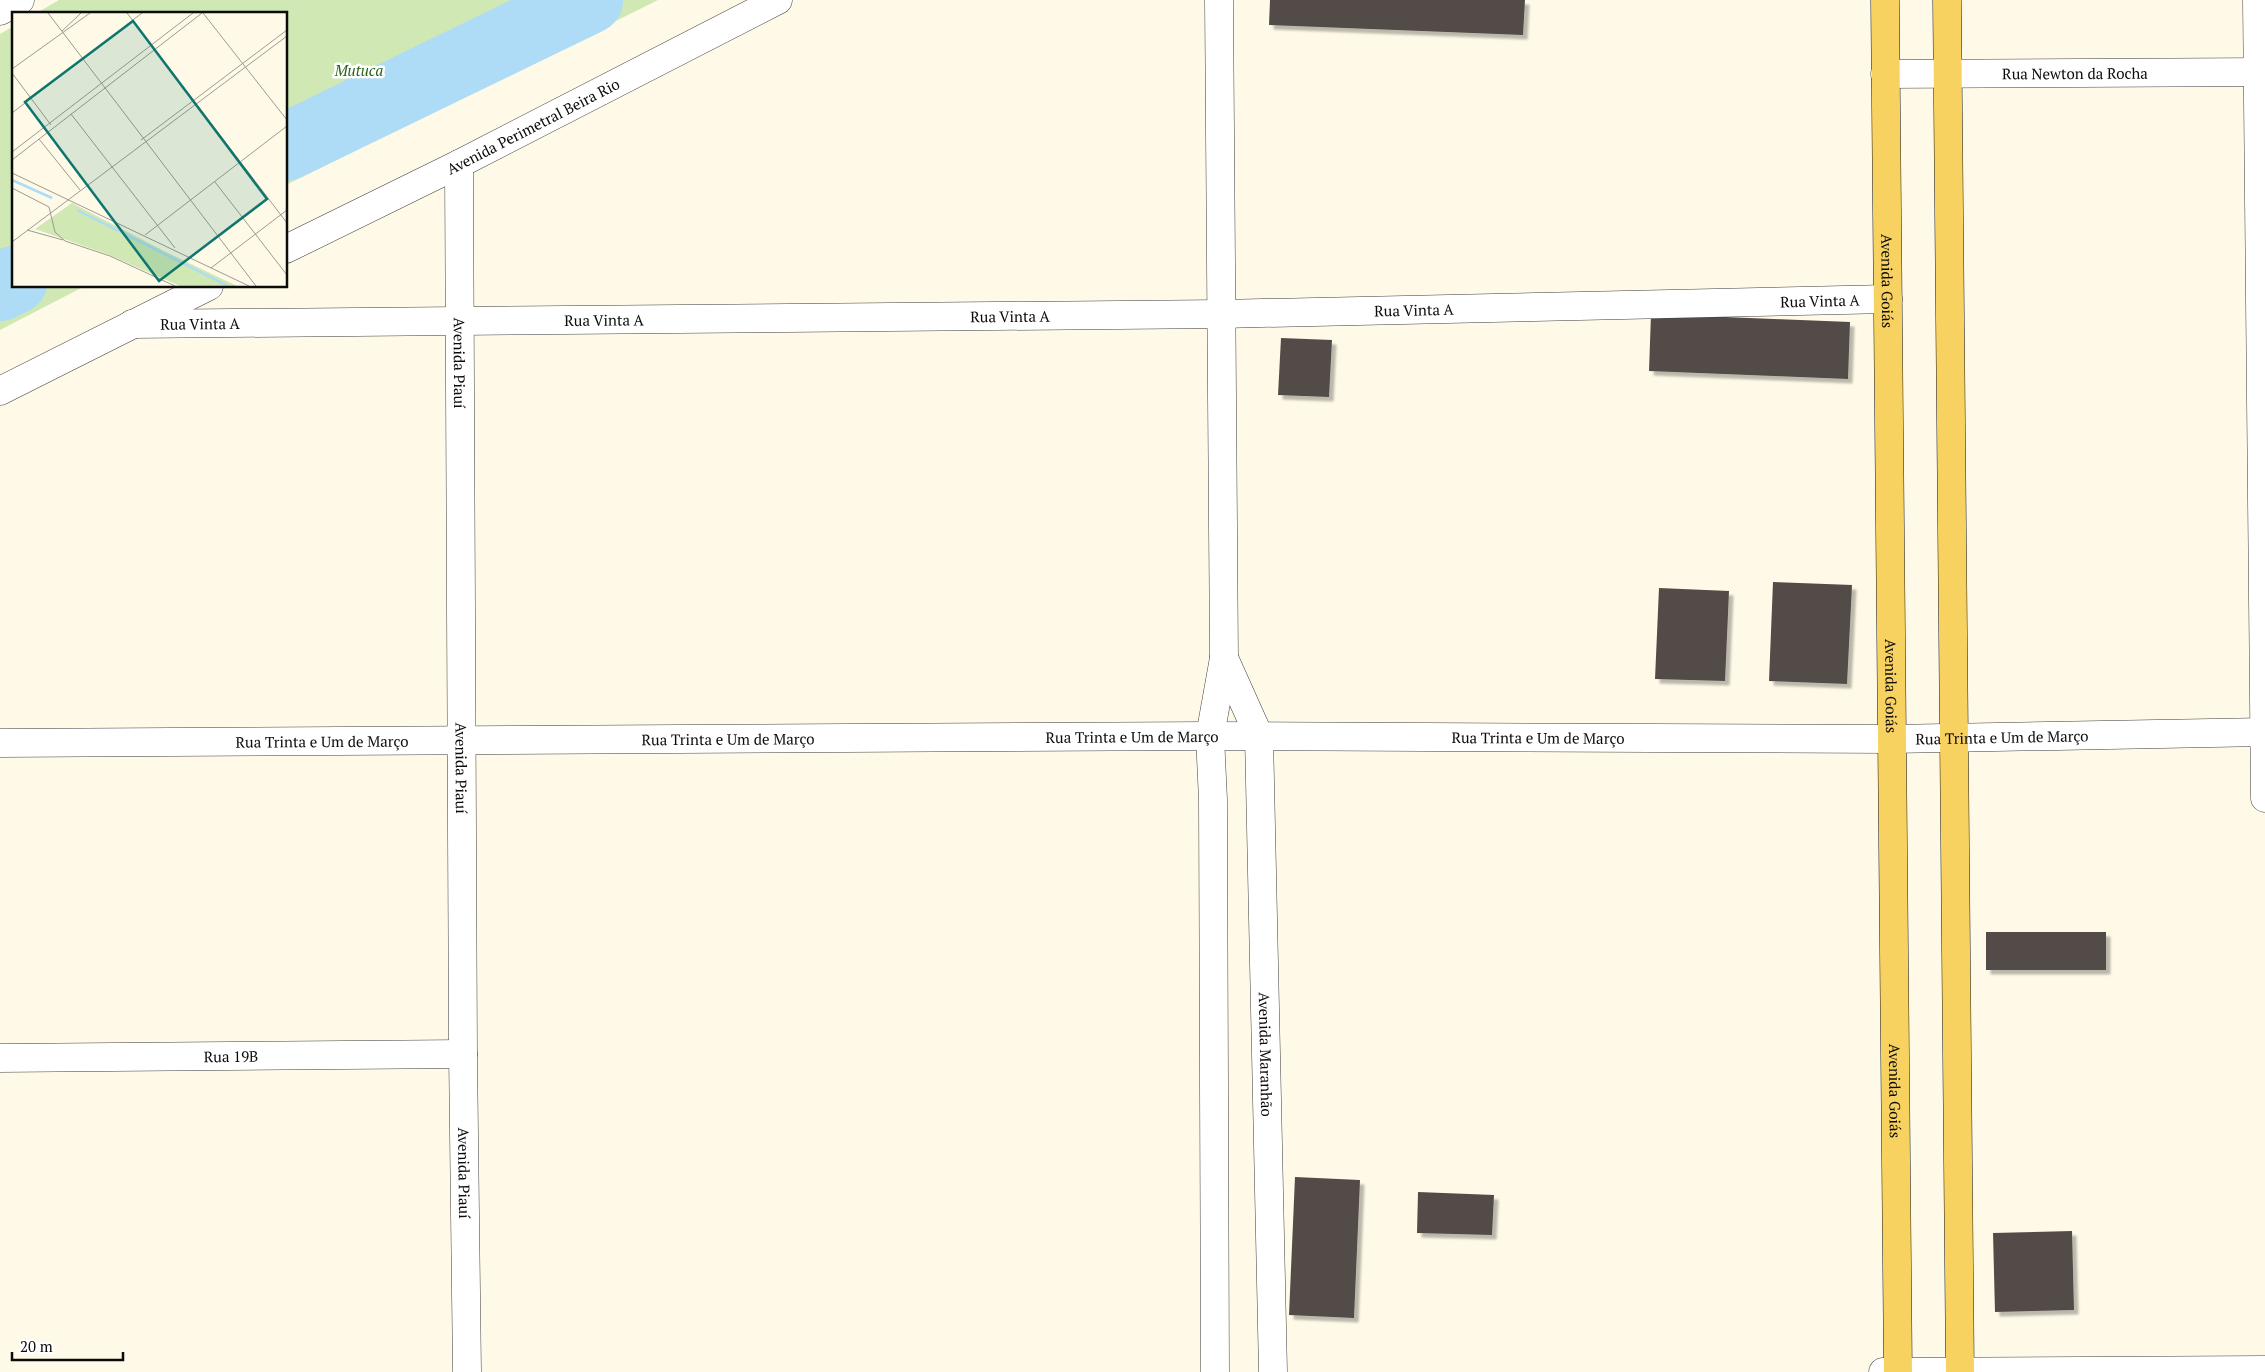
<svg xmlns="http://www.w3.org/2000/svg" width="2265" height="1372" viewBox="0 0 2265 1372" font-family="'PT Serif',serif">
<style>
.green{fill:#cfe8b4}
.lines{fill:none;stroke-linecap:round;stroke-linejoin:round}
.river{stroke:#aedbf5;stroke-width:68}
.building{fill:#534c47;filter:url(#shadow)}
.street-casing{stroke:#3e3e3e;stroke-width:29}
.primary-casing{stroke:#1c1c1c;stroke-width:29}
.street{stroke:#fff;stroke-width:28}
.primary{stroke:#f8d260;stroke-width:28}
.labels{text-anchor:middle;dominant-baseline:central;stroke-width:5;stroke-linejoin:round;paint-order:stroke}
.park-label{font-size:15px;font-style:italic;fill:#2b611c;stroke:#fff}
.street-label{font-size:15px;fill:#0b0b0b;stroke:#fff}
.inset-river{fill:none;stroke:#aedbf5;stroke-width:2.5}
.inset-road{fill:none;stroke:#9d9a90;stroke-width:1}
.view{fill:#0f766e;fill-opacity:0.15;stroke:#0f766e;stroke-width:2.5}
.inset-edge{fill:none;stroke:#0b0b0b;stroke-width:2.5}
</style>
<defs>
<filter id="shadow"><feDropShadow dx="4.5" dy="4.5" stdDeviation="1" flood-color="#0004"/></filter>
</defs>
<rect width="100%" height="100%" fill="#fffae8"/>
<g class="green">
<polygon points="59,0 658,0 286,185 286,14 35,14"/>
<polygon points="14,26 14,286 85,286 0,330 0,34"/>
</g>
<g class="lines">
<g class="river">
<polyline points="286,147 589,0"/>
<polyline points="0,287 14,280"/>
</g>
</g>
<g class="building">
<polygon points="1270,0 1525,0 1523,35 1269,25"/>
<polygon points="1651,314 1850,322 1848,379 1649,371"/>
<polygon points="1281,338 1332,340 1329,397 1278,395"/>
<polygon points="1773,582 1852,585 1847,684 1769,681"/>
<polygon points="1659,588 1729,591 1725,681 1655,679"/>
<rect x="1986" y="932" width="120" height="38"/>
<polygon points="1295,1177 1360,1180 1354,1318 1289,1315"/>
<polygon points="1418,1192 1494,1195 1492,1235 1417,1233"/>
<polygon points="2072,1231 2074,1310 1995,1312 1993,1233"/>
</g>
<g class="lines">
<g class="street-casing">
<g id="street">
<polyline points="2257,0 2265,798"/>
<polyline points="0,11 20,0"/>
<path id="s1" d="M1885 74 2265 72"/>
<path id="s2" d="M459 164 463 1054 467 1372"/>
<path id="s3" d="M286 249 459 164 778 0"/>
<path id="s4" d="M132 324 1221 314 1888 299"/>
<polyline points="0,391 209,286"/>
<path id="s5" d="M1224 658 1259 736 1273 1372"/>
<path id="s6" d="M0 743 1210 736 1892 739 2265 732"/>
<path id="s7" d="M0 1058 463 1054"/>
<polyline points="1215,1372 1213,800 1210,736 1224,658 1219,0"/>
<polyline points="1883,1372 2265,1370"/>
</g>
</g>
<g class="primary-casing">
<g id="primary">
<path id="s8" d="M1885 0 1898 1372"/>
<polyline points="1947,0 1960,1372"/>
</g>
</g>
<use href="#street" class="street"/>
<use href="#primary" class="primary"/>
</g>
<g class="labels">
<g class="park-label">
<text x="359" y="70">Mutuca</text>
</g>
<g class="street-label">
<text stroke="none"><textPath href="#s1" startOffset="190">Rua Newton da Rocha</textPath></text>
<text stroke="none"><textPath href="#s3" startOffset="276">Avenida Perimetral Beira Rio</textPath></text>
<text stroke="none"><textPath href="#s8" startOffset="281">Avenida Goiás</textPath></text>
<text stroke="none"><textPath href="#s4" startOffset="1688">Rua Vinta A</textPath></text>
<text stroke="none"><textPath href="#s4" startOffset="1282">Rua Vinta A</textPath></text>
<text stroke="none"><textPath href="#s4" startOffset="878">Rua Vinta A</textPath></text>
<text stroke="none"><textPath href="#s4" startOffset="472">Rua Vinta A</textPath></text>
<text stroke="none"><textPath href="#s4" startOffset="68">Rua Vinta A</textPath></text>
<text stroke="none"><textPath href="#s2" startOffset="199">Avenida Piauí</textPath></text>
<text stroke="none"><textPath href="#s8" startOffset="686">Avenida Goiás</textPath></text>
<text stroke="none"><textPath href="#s6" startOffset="1132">Rua Trinta e Um de Março</textPath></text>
<text stroke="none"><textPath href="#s6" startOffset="1538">Rua Trinta e Um de Março</textPath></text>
<text stroke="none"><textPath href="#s6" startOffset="2002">Rua Trinta e Um de Março</textPath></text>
<text stroke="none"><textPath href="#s6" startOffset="728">Rua Trinta e Um de Março</textPath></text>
<text stroke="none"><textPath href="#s6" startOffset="322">Rua Trinta e Um de Março</textPath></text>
<text stroke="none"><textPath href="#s2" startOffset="604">Avenida Piauí</textPath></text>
<text stroke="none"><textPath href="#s5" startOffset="404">Avenida Maranhão</textPath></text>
<text stroke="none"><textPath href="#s7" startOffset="231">Rua 19B</textPath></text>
<text stroke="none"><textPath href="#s8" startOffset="1091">Avenida Goiás</textPath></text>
<text stroke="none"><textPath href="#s2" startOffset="1009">Avenida Piauí</textPath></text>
</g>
</g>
<g transform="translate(12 12)">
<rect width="275" height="275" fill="#fffae8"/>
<path d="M60 191 154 240 225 274H168L95 242 23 217Z" fill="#cfe8b4"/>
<path class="inset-river" d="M0 168 40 186M65 198 216 274"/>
<path class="inset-road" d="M36 1 244 274M115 1 275 211M191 1 275 108M50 19 69 1M0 57 78 1M0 61 39 113M0 101 130 1M59 102 163 236M27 127 68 178M129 128 275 18M0 140 181 1M0 148 190 1M0 161 237 274M203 170 275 263M0 176 37 195 43 220 53 229 98 244 163 274M15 218 51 228M133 223 275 114M0 230 275 24M199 256 275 198"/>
<path class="view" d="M121 9 255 187 147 269 13 90Z"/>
<rect width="275" height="275" class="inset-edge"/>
</g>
<path d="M12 1352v8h111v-8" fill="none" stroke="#0b0b0b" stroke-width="2.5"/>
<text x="20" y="1352" font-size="15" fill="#0b0b0b" stroke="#ffffff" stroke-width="4" paint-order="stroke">20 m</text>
</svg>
